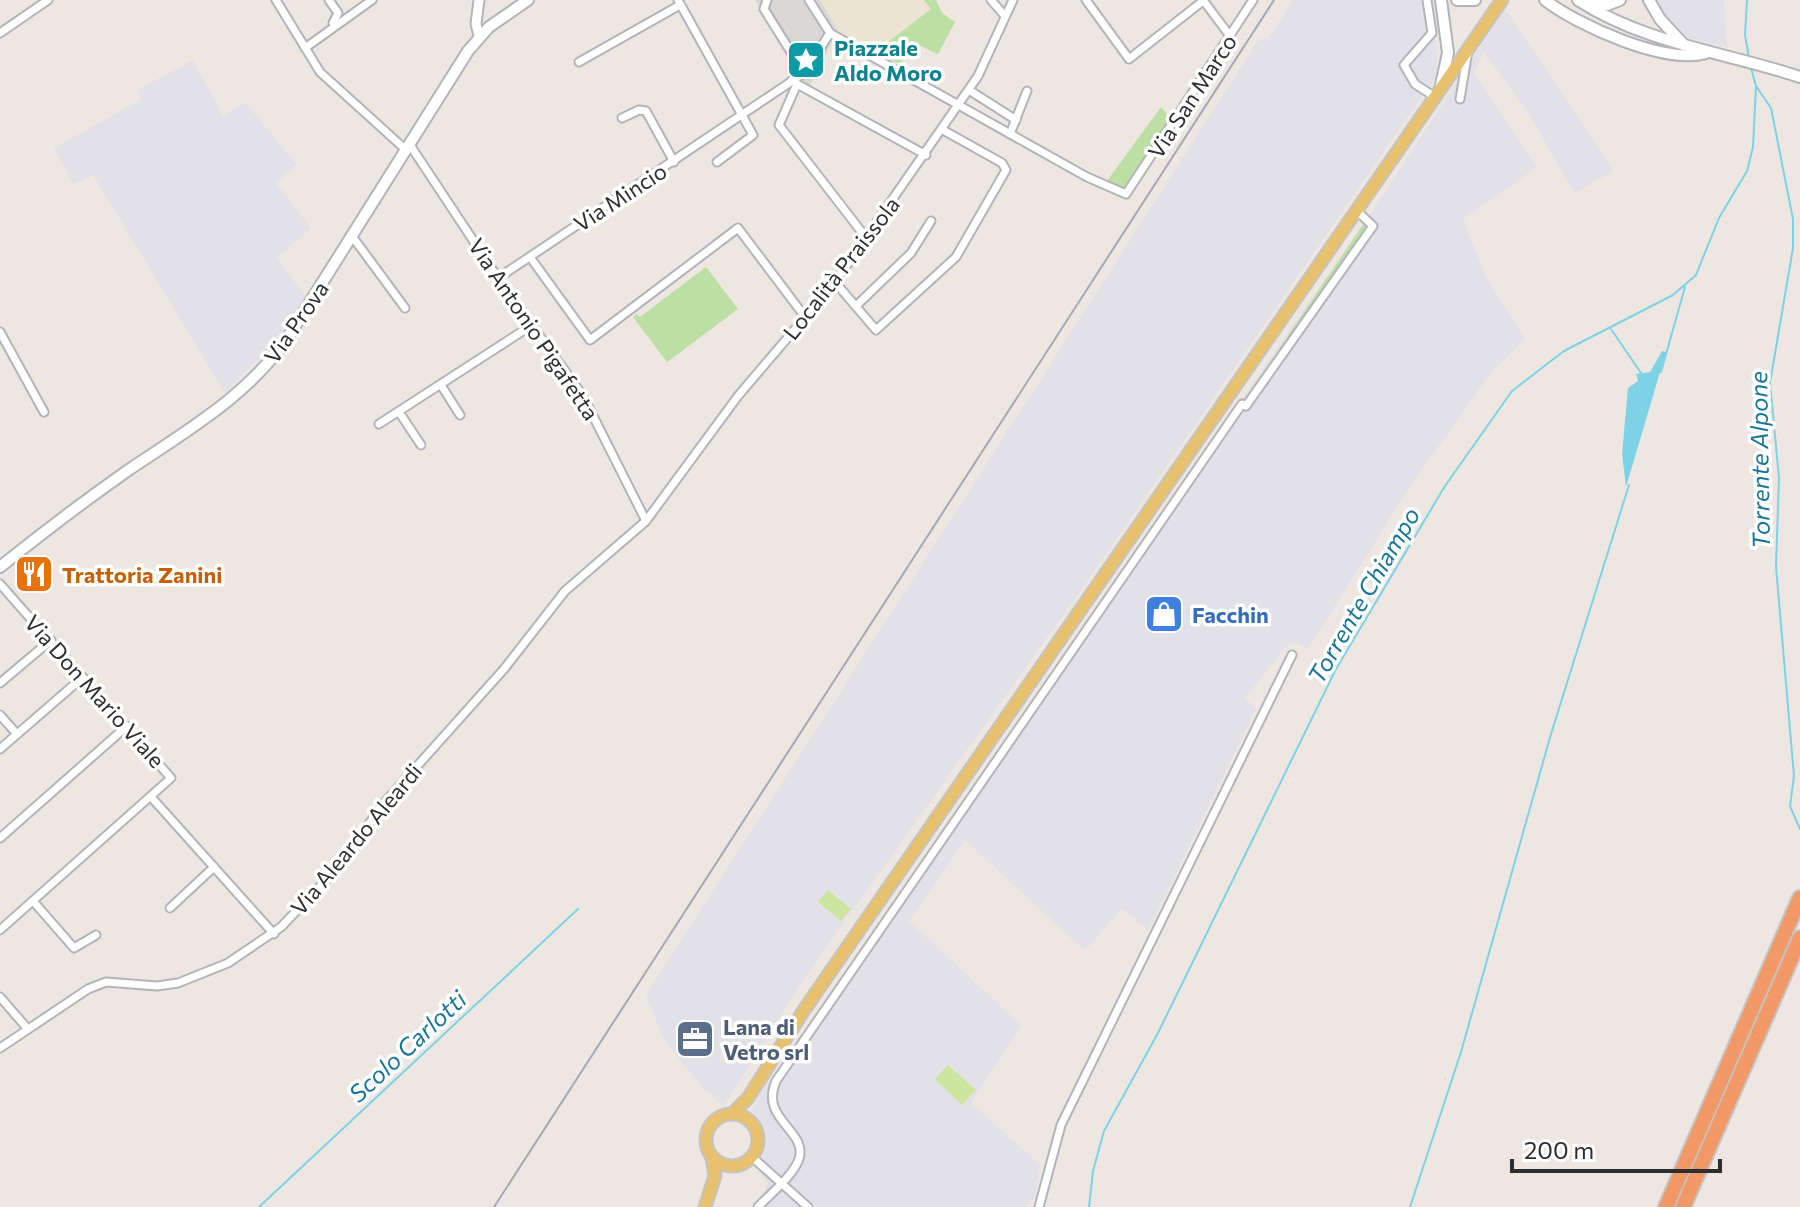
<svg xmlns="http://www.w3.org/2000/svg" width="1800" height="1207" viewBox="0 0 1800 1207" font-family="Commissioner,sans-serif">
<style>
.industrial{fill:#e2e1e7}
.education{fill:#ede3d3}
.green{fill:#bcdfa3}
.pitch{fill:#cde69f}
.plaza{fill:#dad7d4}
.water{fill:#7ed2e6}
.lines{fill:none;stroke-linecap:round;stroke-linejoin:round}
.stream{stroke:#7ed2e6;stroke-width:2}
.minor-casing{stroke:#b2b4bc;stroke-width:11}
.tertiary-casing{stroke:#b2b4bc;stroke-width:13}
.secondary-casing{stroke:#b2b4bc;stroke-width:14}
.primary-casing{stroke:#c4c4c4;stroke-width:15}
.motorway-casing{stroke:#c4c4c4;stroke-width:18}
.minor{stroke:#fff;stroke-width:7}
.tertiary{stroke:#fff;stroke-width:9}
.secondary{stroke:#fff;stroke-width:10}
.primary{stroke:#e7c16d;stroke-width:11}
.motorway{stroke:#f39968;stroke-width:14}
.rail{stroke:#a4a8b6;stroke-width:2}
.labels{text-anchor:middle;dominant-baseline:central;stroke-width:7;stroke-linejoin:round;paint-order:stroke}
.culture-label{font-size:22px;font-weight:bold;fill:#0d838f;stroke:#fff;text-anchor:start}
.street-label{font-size:22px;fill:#2e2e2e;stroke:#fff}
.food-label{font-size:22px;font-weight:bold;fill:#c56008;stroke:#fff;text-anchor:start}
.shop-label{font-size:22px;font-weight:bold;fill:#366cbe;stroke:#fff;text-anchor:start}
.service-label{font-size:22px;font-weight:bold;fill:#4e5e75;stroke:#fff;text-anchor:start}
.water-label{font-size:24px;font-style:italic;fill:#187597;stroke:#fff}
</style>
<rect width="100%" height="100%" fill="#eee7e1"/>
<g class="industrial">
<polygon points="1293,0 1430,0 1438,56 1436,76 1081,590 801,983 724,1106 703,1088 664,1040 646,995 1259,39 1268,39"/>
<polygon points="1656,0 1724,0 1727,47 1689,38 1674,26"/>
<polygon points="1505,9 1614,171 1574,193 1528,112 1484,52 1474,74 1537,167 1463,219 1487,279 1525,339 1492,371 1407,491 1308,649 1293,642 1288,645 1245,698 1256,709 1148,930 1122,908 1085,951 965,840 909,921 1021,1025 971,1103 1040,1165 1036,1195 1026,1207 754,1207 764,1195 767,1183 756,1168 763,1159 766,1138 752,1111 762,1091 1366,220"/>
<polygon points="193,60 223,116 245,102 297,165 276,183 311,228 277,258 306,297 278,339 225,393 93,175 73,184 54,148 142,99 137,90"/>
</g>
<polygon class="education" points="820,0 924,0 931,9 875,52 838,30"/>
<g class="green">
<polygon points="924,0 936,0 942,13 955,22 938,54 914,43 900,64 875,52 931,9"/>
<polygon points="1161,107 1170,118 1126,186 1120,188 1107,181"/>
<polygon points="1366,220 1373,226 1246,406 1242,404"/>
<polygon points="706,267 738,309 667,362 633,317 637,314 640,317"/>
</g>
<g class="pitch">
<polygon points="828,890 851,909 841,921 818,902"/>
<polygon points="948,1065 976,1090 962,1105 935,1079"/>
</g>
<polygon class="plaza" points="755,0 820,0 838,30 808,90"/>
<polygon class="water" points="1662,351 1666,352 1626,487 1622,454 1628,388 1638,381 1636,374 1650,372"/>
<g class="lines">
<g class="stream">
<polyline points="1747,0 1745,35 1749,58"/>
<polyline points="1751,68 1756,86 1771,108 1793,219 1793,248 1770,383 1779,478 1776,567 1794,776 1790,806 1800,829"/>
<polyline points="1611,329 1641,373"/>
<polyline points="1661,372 1685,287"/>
<polyline points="259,1207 578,909"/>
<polyline points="1089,1207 1093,1171 1104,1131 1158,1033 1336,669 1445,486 1512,391 1564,351 1673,295 1696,275 1719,218 1747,171 1753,147 1756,86"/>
<polyline points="1410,1207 1461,1052 1551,734 1629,485"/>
</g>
<g class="minor-casing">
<g id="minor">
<polyline points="276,0 320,72 406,150"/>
<polyline points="329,0 338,13 333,23"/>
<polyline points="678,0 753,135 717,162"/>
<polyline points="767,0 764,9 804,73"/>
<polyline points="809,0 830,33 1087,177 1126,194 1253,0"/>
<polyline points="991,0 1005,16"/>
<polyline points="1086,0 1129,59 1203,1"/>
<polyline points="1203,0 1230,36"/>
<polyline points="1427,0 1432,33 1404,65 1415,84 1435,97"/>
<polyline points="0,33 48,0"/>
<polyline points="305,48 372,0"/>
<polyline points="579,62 680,5"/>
<polyline points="792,80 797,84 779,125 867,239"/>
<polyline points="797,84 926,155"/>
<polyline points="969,90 1016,120"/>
<polyline points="1460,99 1468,51"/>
<polyline points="622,118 639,110 646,111 674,162"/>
<polyline points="1010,134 1027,91"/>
<polyline points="410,145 498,278 583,396 646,521"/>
<polyline points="352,236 405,308"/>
<polyline points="530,257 590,340 738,228 805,317"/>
<polyline points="498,278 804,73 830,33"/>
<polyline points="835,282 876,330 956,257 1006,170 1002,163 943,130"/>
<polyline points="857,305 911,253 931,221"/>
<polyline points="0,332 44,412"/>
<polyline points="441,385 460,415"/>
<polyline points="399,412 421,445"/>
<polyline points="379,424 532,325"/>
<polyline points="0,584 171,778 0,930"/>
<polyline points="0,683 51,640"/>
<polyline points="0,715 16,733"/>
<polyline points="0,749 83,677"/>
<polyline points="152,798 274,934"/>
<polyline points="0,838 127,726"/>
<polyline points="33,901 74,948 96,935"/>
<polyline points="170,908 214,867"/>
<polyline points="0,997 27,1028"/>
<polyline points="0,1048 88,989 106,982 157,986 178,983 228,963 281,927 331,875 385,802 504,669 565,591 646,521 738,396 835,282 978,76 1013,0"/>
<polyline points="752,1157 808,1207"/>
<path d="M758 1207C770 1194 793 1176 799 1159 808 1130 759 1120 776 1081L1242 404 1246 406 1373 226 1357 211"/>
<polyline points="1039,1207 1061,1125 1292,655"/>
</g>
</g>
<g class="tertiary-casing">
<polyline id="tertiary" points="479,0 476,24 479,36"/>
</g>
<g class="secondary-casing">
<g id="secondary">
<polyline points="1441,0 1448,53 1441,85"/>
<polyline points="1457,0 1475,0"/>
<path d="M1545 0C1577 25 1665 65 1706 53"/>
<path d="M1578 0C1646 44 1725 52 1800 77"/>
<polyline points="1649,0 1660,19 1684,45"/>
<polyline points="1587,3 1607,5 1620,0"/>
<path d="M0 567C41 534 83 502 127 471 186 431 250 395 290 334L468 51 489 27 528 0"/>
</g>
</g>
<g class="primary-casing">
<g id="primary">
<polyline points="733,1113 748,1098 804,1010 1502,0"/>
<circle cx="732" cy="1140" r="26"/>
<polyline points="705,1207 715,1176 712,1157"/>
</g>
</g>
<g class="motorway-casing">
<g id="motorway">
<polyline points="1666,1207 1800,898"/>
<polyline points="1683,1207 1800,938"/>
</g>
</g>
<use href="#minor" class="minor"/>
<use href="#tertiary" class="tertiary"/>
<use href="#secondary" class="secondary"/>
<use href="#primary" class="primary"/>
<use href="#motorway" class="motorway"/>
<polyline class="rail" points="494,1207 1274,0"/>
</g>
<defs>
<g id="sight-square" transform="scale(2)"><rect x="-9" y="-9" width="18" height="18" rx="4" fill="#0f9aa8" stroke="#fff"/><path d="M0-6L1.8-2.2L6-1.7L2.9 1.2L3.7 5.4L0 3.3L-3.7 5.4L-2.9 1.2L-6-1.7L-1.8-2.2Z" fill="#fff"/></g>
<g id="restaurant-square" transform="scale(2)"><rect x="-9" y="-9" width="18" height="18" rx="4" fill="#e8710a" stroke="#fff"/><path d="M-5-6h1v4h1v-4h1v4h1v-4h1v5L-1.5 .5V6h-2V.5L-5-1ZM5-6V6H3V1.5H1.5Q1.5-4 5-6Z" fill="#fff"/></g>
<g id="shop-square" transform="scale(2)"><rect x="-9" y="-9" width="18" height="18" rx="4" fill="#3f7fe0" stroke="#fff"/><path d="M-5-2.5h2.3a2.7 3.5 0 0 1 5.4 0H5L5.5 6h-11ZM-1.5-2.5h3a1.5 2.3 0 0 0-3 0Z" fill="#fff"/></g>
<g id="office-square" transform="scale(2)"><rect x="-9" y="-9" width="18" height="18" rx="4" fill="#5c6f8a" stroke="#fff"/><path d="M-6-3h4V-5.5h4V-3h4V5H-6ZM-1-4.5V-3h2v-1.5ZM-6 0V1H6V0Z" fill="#fff"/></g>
</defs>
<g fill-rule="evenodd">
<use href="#sight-square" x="806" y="60"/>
<use href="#restaurant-square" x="34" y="574"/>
<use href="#shop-square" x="1164" y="614"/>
<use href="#office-square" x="695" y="1039"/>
</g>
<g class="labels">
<g class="culture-label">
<text x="834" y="47">Piazzale<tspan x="834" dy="25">Aldo Moro</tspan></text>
</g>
<g class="street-label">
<text transform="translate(1192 96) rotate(-57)">Via San Marco</text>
<text transform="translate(620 197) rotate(-33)">Via Mincio</text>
<text transform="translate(841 268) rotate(-52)">Località Praissola</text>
<text transform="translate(296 322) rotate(-55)">Via Prova</text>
<text transform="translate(534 329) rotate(56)">Via Antonio Pigafetta</text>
<text transform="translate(95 691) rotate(48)">Via Don Mario Viale</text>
<text transform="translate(356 839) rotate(-50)">Via Aleardo Aleardi</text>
</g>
<g class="food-label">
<text x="62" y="574">Trattoria Zanini</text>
</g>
<g class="shop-label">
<text x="1192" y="614">Facchin</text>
</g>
<g class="service-label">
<text x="723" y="1026">Lana di<tspan x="723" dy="25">Vetro srl</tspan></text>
</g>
<g class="water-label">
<text transform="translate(1759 460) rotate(-91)">Torrente Alpone</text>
<text transform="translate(1363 595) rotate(-60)">Torrente Chiampo</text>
<text transform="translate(407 1046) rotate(-43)">Scolo Carlotti</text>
</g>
</g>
<path d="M1512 1159v12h208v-12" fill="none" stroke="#2e2e2e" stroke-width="4"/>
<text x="1524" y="1159" font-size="24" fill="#2e2e2e" stroke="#ffffff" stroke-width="6" paint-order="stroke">200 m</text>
</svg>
